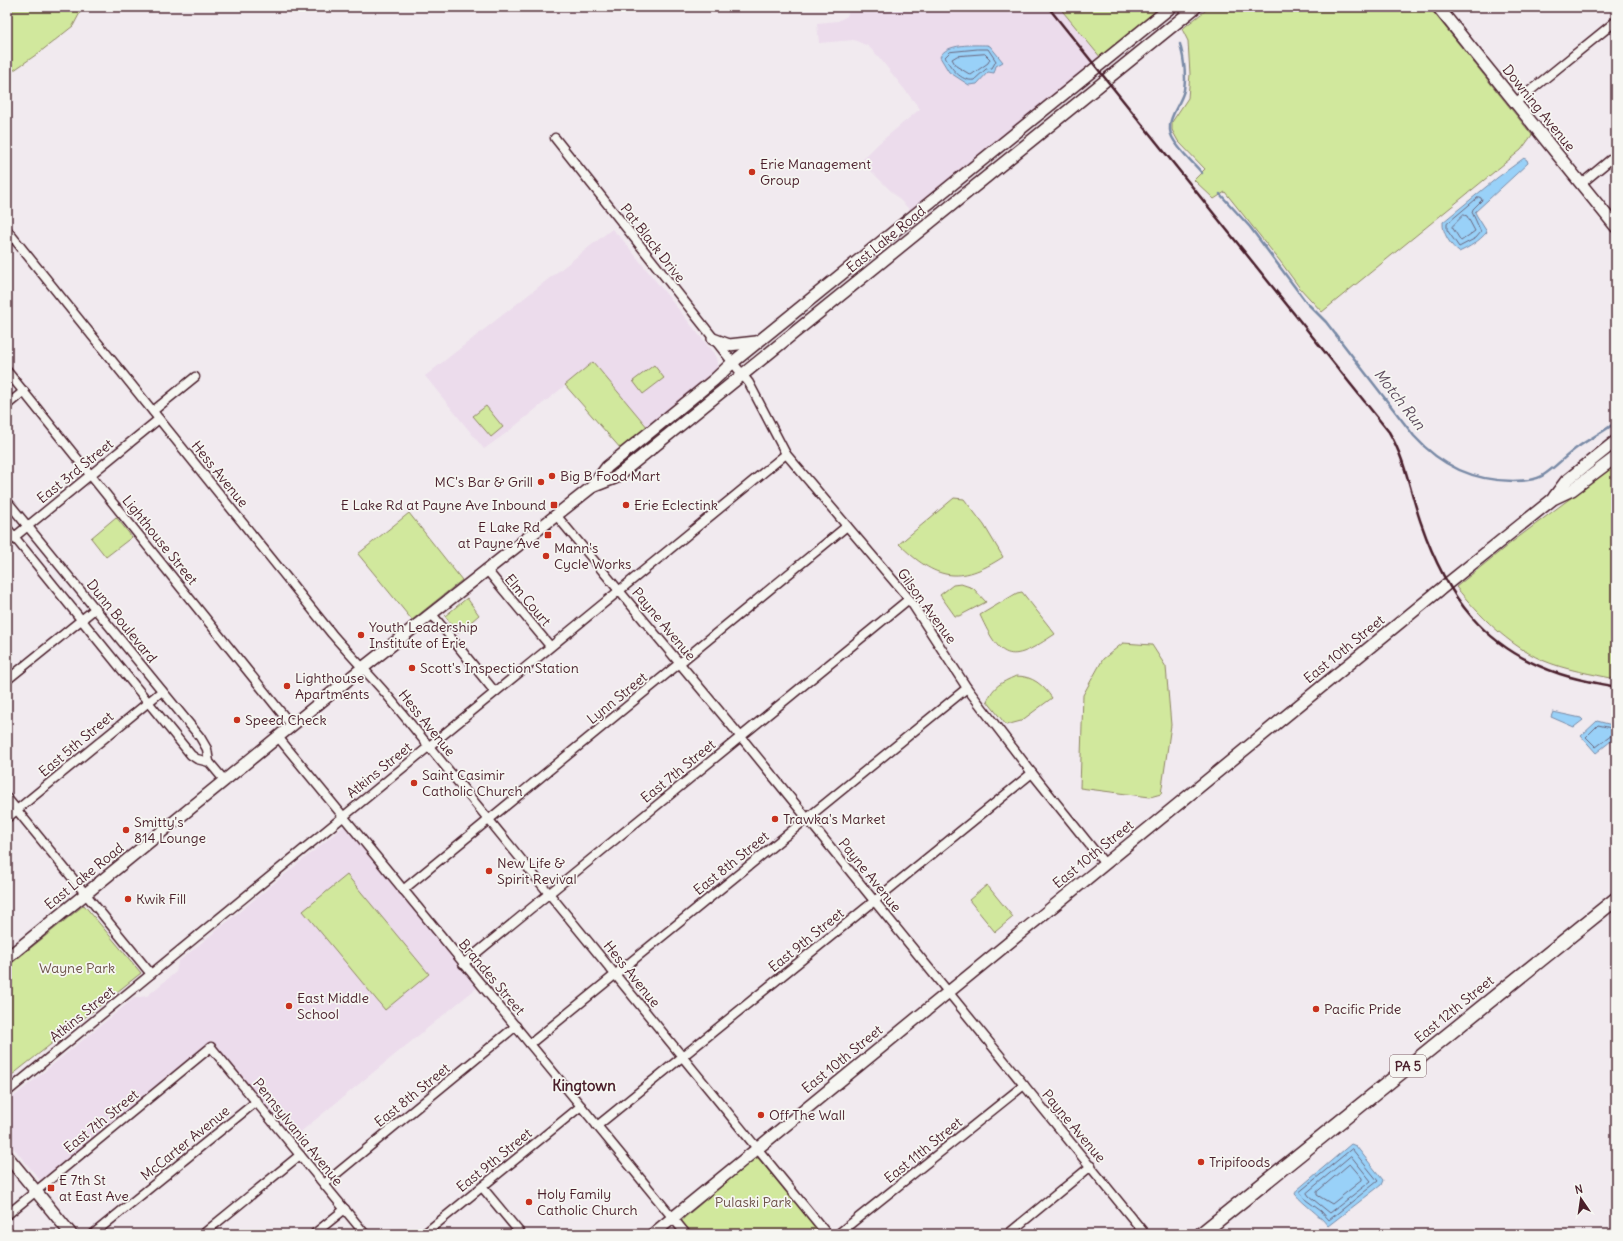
<svg xmlns="http://www.w3.org/2000/svg" width="1623" height="1241" viewBox="0 0 1623 1241" font-family="Delius,sans-serif">
<style>
.built{fill:#ecdcec}
.green{fill:#d1e89d;stroke:#8e8464}
.water{fill:#99d1f8;stroke:#798aa6}
.lines{fill:none;stroke-linecap:round;stroke-linejoin:round}
.shore{stroke:#6a667d;stroke-width:1}
.stream{stroke:#798aa6;stroke-width:2.5}
.street-casing{stroke:#4a1f2b;stroke-width:11}
.secondary-casing{stroke:#4a1f2b;stroke-width:14}
.primary-casing{stroke:#4a1f2b;stroke-width:16}
.street{stroke:#f6f6f2;stroke-width:8}
.secondary{stroke:#f6f6f2;stroke-width:11}
.primary{stroke:#f6f6f2;stroke-width:13}
.rail{stroke:#4a1f2b;stroke-width:2.5}
.poi-dot{fill:#c8321e;stroke:#f6f6f2;stroke-width:1.5}
.labels{text-anchor:middle;dominant-baseline:central;stroke-width:3.5;stroke-linejoin:round;paint-order:stroke}
.shield{fill:#f6f6f2;stroke:#7e6067;stroke-width:1}
.shield-label{font-size:13px;font-weight:bold;fill:#4a1f2b}
.street-label{font-size:14px;fill:#4a1f2b;stroke:#f6f6f2}
.poi-label{font-size:14px;fill:#4a1f2b;stroke:#f6f6f2;text-anchor:start}
.park-label{font-size:14px;fill:#6c5148;stroke:#f6f6f2}
.water-label{font-size:15px;font-style:italic;fill:#5e4c5e;stroke:#f6f6f2}
.neighbourhood-label{font-size:15px;font-weight:bold;fill:#4a1f2b;stroke:#f6f6f2}
</style>
<rect width="100%" height="100%" fill="#f1eaef"/>
<filter id="ink" filterUnits="userSpaceOnUse"><feTurbulence type="fractalNoise" baseFrequency=".025" numOctaves="2"/><feDisplacementMap in="SourceGraphic" scale="8" xChannelSelector="R" yChannelSelector="G"/><feConvolveMatrix kernelMatrix="1 2 1 2 8 2 1 2 1" color-interpolation-filters="sRGB"/></filter>
<g filter="url(#ink)">
<g class="built">
<polygon points="850,7 1059,7 1101,58 912,212 861,161 879,143 920,109 878,56 868,46 854,40 819,43 817,23 838,21 847,16"/>
<polygon points="612,229 622,239 716,356 718,369 648,428 593,363 505,434 484,449 425,376"/>
<polygon points="344,826 347,826 479,986 293,1138 212,1040 55,1170 40,1180 7,1140 7,1102 134,998 147,996 176,972 178,962"/>
</g>
<g class="green">
<polygon points="15,7 83,7 73,26 40,52 7,75 7,14"/>
<polygon points="1059,7 1164,7 1101,58"/>
<polygon points="1210,7 1429,7 1532,135 1521,150 1322,312 1299,287 1280,261 1225,192 1214,199 1194,180 1205,169 1178,141 1172,130 1172,122 1188,98 1190,74 1188,41 1182,29"/>
<polygon points="593,362 648,428 621,449 565,385"/>
<polygon points="654,365 664,378 643,394 633,381"/>
<polygon points="486,406 503,427 491,437 473,416"/>
<path d="M1616 464V679C1592 674 1565 670 1542 660 1507 644 1480 616 1456 587L1508 545Z"/>
<path d="M954 498 964 499 984 525 1003 557C959 586 935 579 899 544Z"/>
<polygon points="409,513 462,580 412,620 358,554"/>
<polygon points="116,517 132,537 106,557 91,538"/>
<polygon points="961,584 973,588 986,602 959,616 955,616 940,595 953,585"/>
<path d="M1022 592 1055 634C1012 663 1002 663 980 615L1017 593Z"/>
<polygon points="467,598 479,615 458,633 445,616"/>
<polygon points="1123,643 1152,645 1166,667 1171,725 1161,794 1150,797 1080,788 1083,695 1103,659"/>
<path d="M1016 676C1033 676 1043 685 1052 698L1021 721 1006 725 987 701C994 686 1000 683 1016 676Z"/>
<polygon points="347,875 429,974 385,1010 303,911"/>
<polygon points="987,885 1013,917 995,932 969,900"/>
<polygon points="84,905 141,973 7,1079 7,967"/>
<polygon points="758,1158 821,1234 690,1234 681,1222 684,1218 754,1159"/>
</g>
<g class="water">
<path d="M987 45 990 46 1003 62 996 66 994 73 988 72 977 84 969 85 949 72 940 57C946 43 974 45 987 45Z"/>
<path d="M1524 158 1527 160 1528 163 1475 212 1477 216 1487 232C1479 241 1470 247 1459 252 1451 246 1442 233 1443 222L1497 178Z"/>
<polygon points="1553,712 1581,718 1583,720 1574,727 1551,717"/>
<polygon points="1597,721 1616,726 1616,737 1596,753 1581,736"/>
<path d="M1351 1144 1356 1146 1383 1180 1381 1185 1328 1226C1318 1213 1305 1206 1295 1194L1297 1190Z"/>
</g>
<g class="lines">
<g class="shore">
<path d="M978 49H988L996 61 992 68 986 69 974 80C961 82 950 67 945 57L950 52Z"/>
<polygon points="985,54 990,59 988,63 971,75 956,66 952,59 957,56"/>
<polygon points="1479,197 1481,198 1482,200 1473,209 1472,212 1481,232 1476,238 1459,247 1447,230 1447,224"/>
<polygon points="1464,215 1467,216 1475,231 1461,241 1452,227"/>
<polyline points="1616,729 1598,725 1586,737 1596,747 1612,735 1616,734"/>
<polygon points="1352,1149 1378,1181 1329,1220 1321,1211 1306,1200 1300,1192"/>
<polygon points="1351,1156 1371,1181 1330,1213 1309,1196 1307,1193"/>
<polygon points="1350,1164 1362,1178 1362,1180 1332,1204 1317,1195 1317,1192"/>
</g>
<g class="stream">
<path d="M1180 44C1184 59 1187 74 1184 90 1181 105 1164 120 1172 137 1178 150 1193 162 1202 173"/>
<path d="M1220 194 1250 227 1306 302 1326 322 1414 436C1440 465 1473 481 1513 481 1521 481 1535 480 1542 476 1555 468 1566 455 1578 447 1590 438 1604 432 1616 422"/>
</g>
<g class="street-casing">
<g id="street">
<polyline points="1515,103 1616,21"/>
<polyline points="555,138 749,383 786,454 909,599 967,688 1032,773 1105,864"/>
<polyline points="1581,184 1616,155"/>
<path d="M7 230 332 634C350 655 369 674 387 695L827 1234"/>
<polyline points="7,371 292,726"/>
<polyline points="7,405 24,391"/>
<polyline points="153,411 195,377"/>
<polyline points="7,501 200,737 207,749 209,762 225,781"/>
<polyline points="556,515 741,737 1145,1234"/>
<polyline points="7,528 191,755 197,759 209,762"/>
<polyline points="7,543 159,419"/>
<polyline points="486,569 550,646"/>
<polyline points="431,613 495,692"/>
<polyline points="7,680 96,608"/>
<polyline points="278,737 686,1234"/>
<polyline points="7,798 151,974"/>
<polyline points="7,818 162,691"/>
<polyline points="403,890 847,526"/>
<polyline points="463,964 909,599"/>
<polyline points="530,1044 967,688"/>
<polyline points="7,1092 786,454"/>
<polyline points="597,1126 1032,773"/>
<polyline points="324,1184 516,1026"/>
<polyline points="482,1187 521,1234"/>
<polyline points="7,1215 211,1047 365,1234"/>
<polyline points="93,1234 257,1101"/>
<polyline points="203,1234 300,1155"/>
<polyline points="314,1234 345,1209"/>
<polyline points="424,1234 581,1106"/>
<polyline points="838,1234 1024,1085"/>
<polyline points="1008,1234 1091,1166"/>
</g>
</g>
<g class="secondary-casing">
<g id="secondary">
<polyline points="1438,7 1616,227"/>
<polyline points="713,339 729,345 756,342"/>
<polyline points="592,487 615,478 1196,7"/>
<polyline points="1554,497 1566,481 1616,441"/>
<polyline points="7,958 355,674 592,487 607,467 714,380 732,363 1171,7"/>
<polyline points="7,1156 71,1234"/>
<polyline points="653,1234 1447,584 1553,499 1572,490 1616,457"/>
</g>
</g>
<g class="primary-casing">
<polyline id="primary" points="1201,1234 1616,899"/>
</g>
<use href="#street" class="street"/>
<use href="#secondary" class="secondary"/>
<use href="#primary" class="primary"/>
<path class="rail" d="M1048 7 1389 432C1406 461 1410 492 1421 523 1446 596 1484 649 1560 674 1578 680 1597 683 1616 687"/>
</g>
</g>
<g class="poi-dot">
<circle cx="752" cy="172" r="4"/>
<circle cx="552" cy="476" r="4"/>
<circle cx="541" cy="482" r="4"/>
<rect x="550" y="501" width="8" height="8" rx="2"/>
<circle cx="626" cy="505" r="4"/>
<rect x="544" y="531" width="8" height="8" rx="2"/>
<circle cx="546" cy="556" r="4"/>
<circle cx="361" cy="635" r="4"/>
<circle cx="412" cy="668" r="4"/>
<circle cx="287" cy="686" r="4"/>
<circle cx="237" cy="720" r="4"/>
<circle cx="414" cy="783" r="4"/>
<circle cx="775" cy="819" r="4"/>
<circle cx="126" cy="830" r="4"/>
<circle cx="489" cy="871" r="4"/>
<circle cx="128" cy="899" r="4"/>
<circle cx="289" cy="1006" r="4"/>
<circle cx="1316" cy="1009" r="4"/>
<circle cx="761" cy="1115" r="4"/>
<circle cx="1201" cy="1162" r="4"/>
<rect x="47" y="1184" width="8" height="8" rx="2"/>
<circle cx="529" cy="1202" r="4"/>
</g>
<g class="labels">
<rect class="shield" x="1390" y="1055" width="36" height="22" rx="3"/>
<g class="shield-label">
<text x="1408" y="1066">PA 5</text>
</g>
<g class="street-label">
<text transform="translate(1539 108) rotate(51)">Downing Avenue</text>
<text transform="translate(886 239) rotate(-39)">East Lake Road</text>
<text transform="translate(653 243) rotate(52)">Pat Black Drive</text>
<text transform="translate(75 471) rotate(-39)">East 3rd Street</text>
<text transform="translate(220 474) rotate(51)">Hess Avenue</text>
<text transform="translate(160 540) rotate(51)">Lighthouse Street</text>
<text transform="translate(528 600) rotate(50)">Elm Court</text>
<text transform="translate(927 606) rotate(54)">Gilson Avenue</text>
<text transform="translate(122 621) rotate(51)">Dunn Boulevard</text>
<text transform="translate(664 624) rotate(50)">Payne Avenue</text>
<text transform="translate(1344 649) rotate(-39)">East 10th Street</text>
<text transform="translate(617 698) rotate(-39)">Lynn Street</text>
<text transform="translate(427 723) rotate(51)">Hess Avenue</text>
<text transform="translate(76 744) rotate(-40)">East 5th Street</text>
<text transform="translate(379 770) rotate(-39)">Atkins Street</text>
<text transform="translate(678 771) rotate(-39)">East 7th Street</text>
<text transform="translate(1093 854) rotate(-39)">East 10th Street</text>
<text transform="translate(731 863) rotate(-39)">East 8th Street</text>
<text transform="translate(870 875) rotate(51)">Payne Avenue</text>
<text transform="translate(84 876) rotate(-39)">East Lake Road</text>
<text transform="translate(806 940) rotate(-39)">East 9th Street</text>
<text transform="translate(632 974) rotate(51)">Hess Avenue</text>
<text transform="translate(492 977) rotate(50)">Brandes Street</text>
<text transform="translate(1454 1009) rotate(-39)">East 12th Street</text>
<text transform="translate(82 1014) rotate(-39)">Atkins Street</text>
<text transform="translate(842 1059) rotate(-39)">East 10th Street</text>
<text transform="translate(412 1095) rotate(-39)">East 8th Street</text>
<text transform="translate(101 1121) rotate(-39)">East 7th Street</text>
<text transform="translate(1074 1126) rotate(50)">Payne Avenue</text>
<text transform="translate(298 1132) rotate(51)">Pennsylvania Avenue</text>
<text transform="translate(185 1143) rotate(-39)">McCarter Avenue</text>
<text transform="translate(923 1150) rotate(-39)">East 11th Street</text>
<text transform="translate(494 1160) rotate(-39)">East 9th Street</text>
</g>
<g class="poi-label">
<text x="760" y="164">Erie Management<tspan x="760" dy="16">Group</tspan></text>
<text x="560" y="476">Big B Food Mart</text>
<text x="533" y="482" text-anchor="end">MC's Bar &amp; Grill</text>
<text x="546" y="505" text-anchor="end">E Lake Rd at Payne Ave Inbound</text>
<text x="634" y="505">Erie Eclectink</text>
<text x="540" y="527" text-anchor="end">E Lake Rd<tspan x="540" dy="16">at Payne Ave</tspan></text>
<text x="554" y="548">Mann's<tspan x="554" dy="16">Cycle Works</tspan></text>
<text x="369" y="627">Youth Leadership<tspan x="369" dy="16">Institute of Erie</tspan></text>
<text x="420" y="668">Scott's Inspection Station</text>
<text x="295" y="678">Lighthouse<tspan x="295" dy="16">Apartments</tspan></text>
<text x="245" y="720">Speed Check</text>
<text x="422" y="775">Saint Casimir<tspan x="422" dy="16">Catholic Church</tspan></text>
<text x="783" y="819">Trawka's Market</text>
<text x="134" y="822">Smitty's<tspan x="134" dy="16">814 Lounge</tspan></text>
<text x="497" y="863">New Life &amp;<tspan x="497" dy="16">Spirit Revival</tspan></text>
<text x="136" y="899">Kwik Fill</text>
<text x="297" y="998">East Middle<tspan x="297" dy="16">School</tspan></text>
<text x="1324" y="1009">Pacific Pride</text>
<text x="769" y="1115">Off The Wall</text>
<text x="1209" y="1162">Tripifoods</text>
<text x="59" y="1180">E 7th St<tspan x="59" dy="16">at East Ave</tspan></text>
<text x="537" y="1194">Holy Family<tspan x="537" dy="16">Catholic Church</tspan></text>
</g>
<g class="park-label">
<text x="77" y="968">Wayne Park</text>
<text x="753" y="1202">Pulaski Park</text>
</g>
<g class="water-label">
<text transform="translate(1400 399) rotate(52)">Motch Run</text>
</g>
<g class="neighbourhood-label">
<text x="584" y="1085">Kingtown</text>
</g>
</g>
<rect width="1623" height="1241" fill="none" stroke="#f6f6f2" stroke-width="24"/>
<rect x="12" y="12" width="1599" height="1217" fill="none" stroke="#4a1f2b" stroke-width="1.5" filter="url(#ink)"/>
<g transform="translate(1581 1199) rotate(347)" stroke="#f6f6f2" stroke-width="3" paint-order="stroke">
<path d="M0-3L7 15L0 10L-7 15Z" fill="#4a1f2b"/>
<text y="-6" font-size="11" font-weight="bold" text-anchor="middle" fill="#4a1f2b">N</text>
</g>
</svg>
